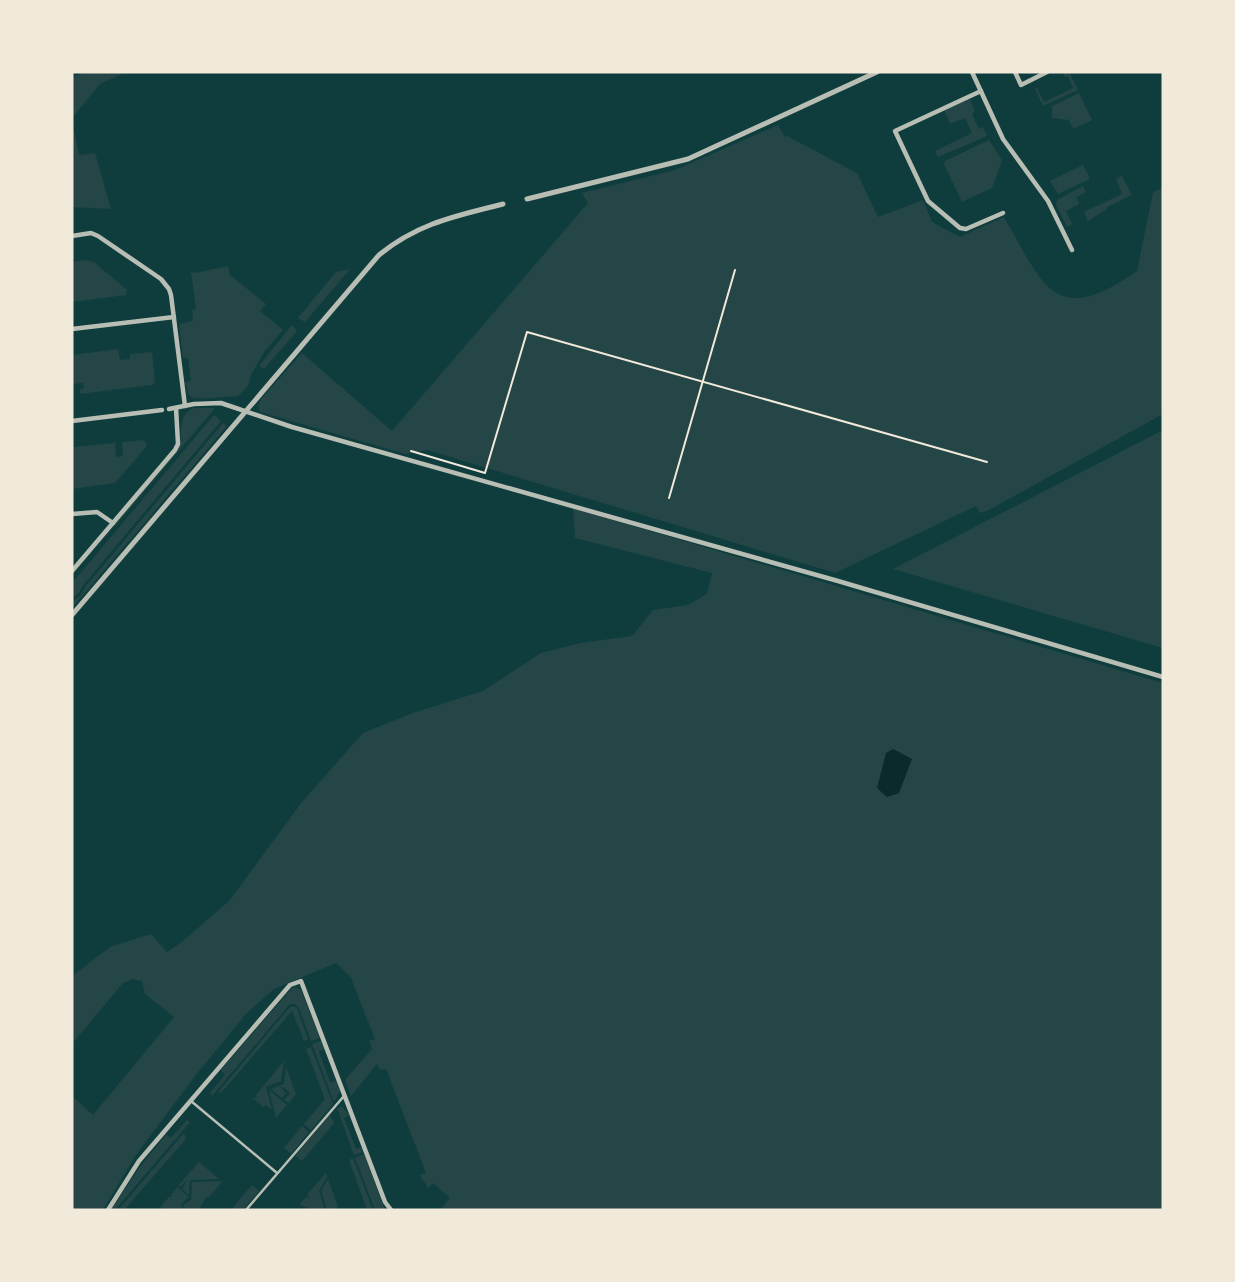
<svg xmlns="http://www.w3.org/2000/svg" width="1235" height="1282" font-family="Merriweather,serif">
	<rect width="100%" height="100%" fill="#0f3d3e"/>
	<!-- green -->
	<g fill="#244646" fill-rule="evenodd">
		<path d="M86,72H126L100,84L72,118V77Z"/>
		<path d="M1069,72L1078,90L1043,106L1035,89L1037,88L1044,102L1073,88L1068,76L1065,77L1063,74Z"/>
		<path d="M1079,93L1092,120L1073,129L1069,120L1052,118V106Z"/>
		<path d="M970,99L975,111L972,114L979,129L983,127L987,136L938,157L935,151L972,133L965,118L950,124L944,110Z"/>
		<path d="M72,120L79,155L95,153L111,209L72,207Z"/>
		<path d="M778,125L785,137L787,136L857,173L878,217L923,200L932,222L960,237L1004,217C1044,286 1054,329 1137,271L1153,192L1163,188V414L987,511L980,513L976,506L835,573L427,450L405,454L260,412L258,407L261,399L302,353L392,431L588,203L582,193L675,170Z"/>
		<path d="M989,140L1002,160L992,188L962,202L943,162Z"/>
		<path d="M1083,165L1090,179L1058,194L1050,181Z"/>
		<path d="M1122,176L1132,195L1107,207V209L1088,221L1084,212L1122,194L1116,179Z"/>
		<path d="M1083,186L1086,192L1076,197L1079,204L1066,211L1072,224L1067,227L1056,205L1057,200Z"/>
		<path d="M86,260L94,262L127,290L126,295L72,302V262Z"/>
		<path d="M228,266L230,275L266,304L260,311L283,330L264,352L252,373L248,386L238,396C223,396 207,400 193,398L188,394L185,382L191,381L188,358H183L179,324L193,321L192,310L196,309L191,272L195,273Z"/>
		<path d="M350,269L305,322L298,318L336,272Z"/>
		<path d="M292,325L297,331L264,369L259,366Z"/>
		<path d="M118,349L120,360L130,359V354L152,352L155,382L152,385L80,394V389L84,388L83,383L72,384V355Z"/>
		<path d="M193,408H215L115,526L114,524L178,450C184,434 176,417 193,408Z"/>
		<path d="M214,415L221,421L84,584L78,594L72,598V583Z"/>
		<path d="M223,423L227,426L72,608V602L80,596L86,586Z"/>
		<path d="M1163,430V648L893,569Z"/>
		<path d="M144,440L147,446L115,483L72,489V447L115,443L116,457L123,456L122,442Z"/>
		<path d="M573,508L1163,683V1210H440L450,1198L433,1183L428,1188L420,1175L426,1173L386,1069L380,1070L377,1064L351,1096L345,1080L372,1049L369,1041L375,1039L351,978L336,963L274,989L246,1014L195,1076L136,1155L103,1210H72V1096L93,1115L174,1017L145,994L142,981L132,979L123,983L72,1044V978L75,974L110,947L151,934L167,952L183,941L229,901L302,802L363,733L413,713L483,691L541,653L580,643L632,636L653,610L688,605L707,594L712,573L575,538ZM893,749L912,759L887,797L877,788Z"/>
		<path d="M295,987L301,990L320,1038L311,1041L299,1008L295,1004H290L212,1096L210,1093L225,1075L221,1070L291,989Z"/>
		<path d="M293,1006L297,1008L308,1039L304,1041L292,1011L221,1093L219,1091L289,1008Z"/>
		<path d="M321,1041L324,1049L319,1052L330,1082L336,1081L340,1091L334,1102L312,1044Z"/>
		<path d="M311,1047L333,1104L311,1130L304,1124L325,1099L306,1049Z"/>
		<path d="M284,1061L281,1081L266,1087L272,1110L265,1105L263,1107L253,1098L257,1097L256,1095Z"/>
		<path d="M286,1067L296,1094L289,1103L284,1100L290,1093L283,1087H280L286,1093L282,1098L271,1089L284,1084Z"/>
		<path d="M269,1090L287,1105L276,1118Z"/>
		<path d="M342,1107L349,1115L344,1118L356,1149L361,1147L363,1152L354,1155L337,1108Z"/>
		<path d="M330,1114L334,1123L302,1161L295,1156Z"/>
		<path d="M187,1120L190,1122L115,1210H111L139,1168L166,1135L171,1138Z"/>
		<path d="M302,1126L309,1132L291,1154L284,1148Z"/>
		<path d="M184,1133L186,1139L125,1209L123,1208L118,1210Z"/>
		<path d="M364,1154L384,1207L385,1210H375L355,1158Z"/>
		<path d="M353,1158L373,1210H367L349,1160Z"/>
		<path d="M199,1162L219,1179L190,1180L189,1195L182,1189L188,1179L180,1187L178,1186Z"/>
		<path d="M326,1173L327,1177L319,1191L325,1210H314L299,1205L306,1197L310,1198L307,1195Z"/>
		<path d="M328,1179L338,1206L335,1210H327L321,1191Z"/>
		<path d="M192,1182L221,1181L222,1182L209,1197L207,1196L198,1210H185L183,1205L191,1200Z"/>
		<path d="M252,1185L259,1191L243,1210H231Z"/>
		<path d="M177,1187L189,1197L181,1204L183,1210H169L160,1207L169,1197H172L171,1195Z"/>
	</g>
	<!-- water -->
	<path fill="#0a2a2b" d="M893,749L912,759L899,793L887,797L877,788L886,753Z"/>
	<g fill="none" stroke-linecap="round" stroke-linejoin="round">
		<!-- path -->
		<g stroke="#f1e9da" stroke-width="2">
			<path d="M411,451L485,473L527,332L987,462"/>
			<path d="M669,498L735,270"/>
		</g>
		<!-- pedestrian -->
		<g stroke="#b8beb3" stroke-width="2.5">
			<path d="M191,1101L277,1173"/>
			<path d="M246,1210L344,1096"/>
		</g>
		<!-- minor -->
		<g stroke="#b8beb3" stroke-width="4.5">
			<path d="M972,72L1003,139L1048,201L1072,250"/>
			<path d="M1015,72L1021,85L1047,72"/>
			<path d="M981,91L895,131L928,201L960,228L966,229L1003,213"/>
			<path d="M72,236L91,233L98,236L161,279L169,289L171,295L185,406"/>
			<path d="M72,329L174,317"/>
			<path d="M169,409L194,404L221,403L292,427L838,581L1163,677"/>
			<path d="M72,421L162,410"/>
			<path d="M72,514L97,512L113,523"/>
			<path d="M72,571L175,450L178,444L176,408"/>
			<path d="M108,1210L139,1161L290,985L301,981L385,1202L391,1210"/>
		</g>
		<!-- tertiary -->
		<g stroke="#b8beb3" stroke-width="5">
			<path d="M527,199L688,159L877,72"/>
			<path d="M72,615L379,255C418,223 456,216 503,204"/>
		</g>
	</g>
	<!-- border -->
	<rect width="1235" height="1282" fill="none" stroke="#f1e9da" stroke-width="147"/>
</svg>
